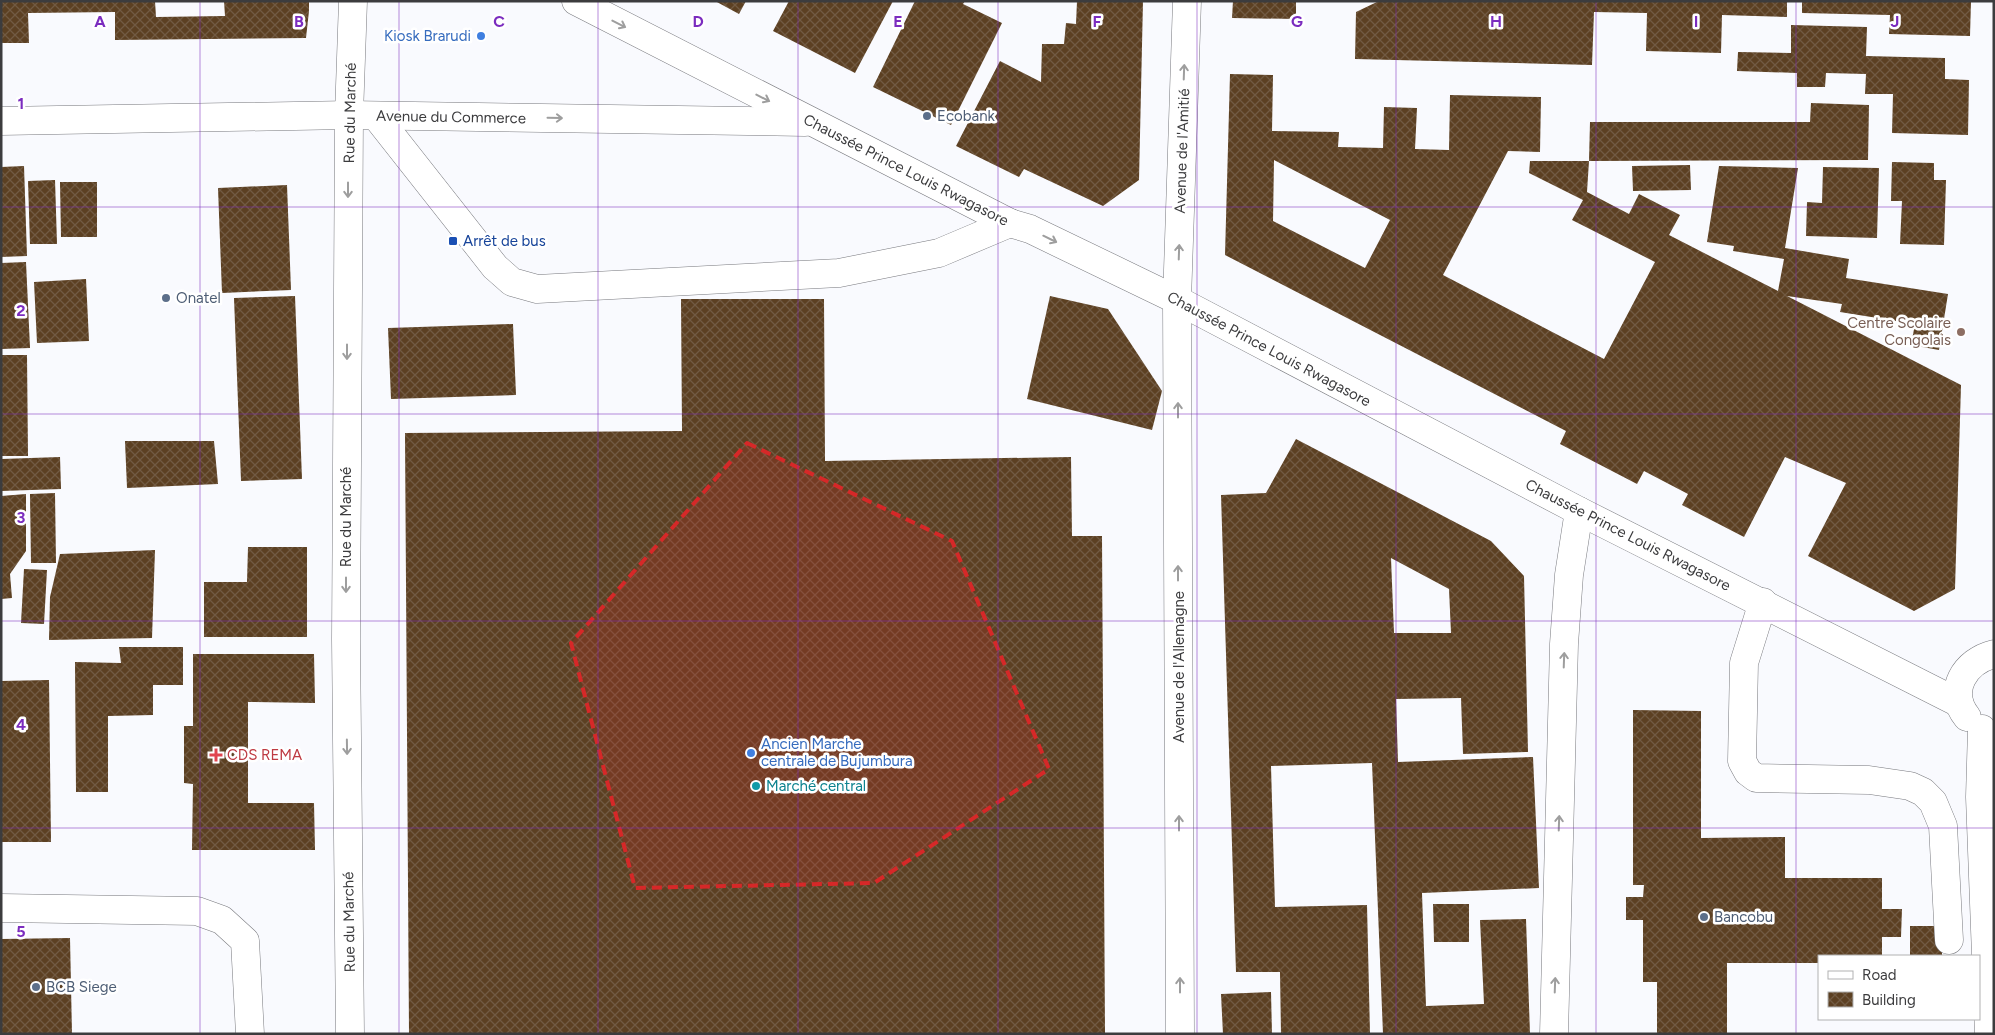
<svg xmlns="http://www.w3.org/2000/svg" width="1995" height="1035" font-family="Figtree,sans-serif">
	<defs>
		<pattern id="building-cross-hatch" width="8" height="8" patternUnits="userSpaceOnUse" patternTransform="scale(1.25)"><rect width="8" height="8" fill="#5c4022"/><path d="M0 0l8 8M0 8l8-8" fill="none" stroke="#715a43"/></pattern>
	</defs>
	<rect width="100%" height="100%" fill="#f9fafe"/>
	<!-- building -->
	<g fill="url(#building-cross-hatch)" fill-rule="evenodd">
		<path d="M1,1H155L156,17L225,16L224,1H309V11L306,38L115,40V12L28,13L29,43H1Z"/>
		<path d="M715,1H746L739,14Z"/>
		<path d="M789,1H893L855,73L773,31Z"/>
		<path d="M915,1H965L963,4L1002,23L951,125L873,87Z"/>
		<path d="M1077,1H1143L1139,180L1103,206L1024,169L1019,177L956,146L1000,61L1041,82L1042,44H1064L1066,23L1076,24Z"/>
		<path d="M1233,1H1296V19L1232,18Z"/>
		<path d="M1379,1H1787V17L1722,15L1721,53L1646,51L1647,13L1594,12L1592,65L1355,59L1356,12Z"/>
		<path d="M1802,1H1971L1970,36L1889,34L1890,15L1802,13Z"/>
		<path d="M1791,25L1867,27L1866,56L1945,58V79L1969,80L1968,135L1892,133L1893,94H1865L1866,74L1826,73L1825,87H1797V73L1737,71L1738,52L1791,53Z"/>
		<path d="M1230,74L1273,75L1272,131L1339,132L1338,147L1383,148L1384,107L1417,108L1415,149L1449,150L1450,95L1541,97L1540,152L1508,151L1443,275L1604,359L1655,262L1572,220L1583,200L1529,173L1530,161H1589L1587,192L1629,214L1639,194L1680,215L1669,235L1778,291L1784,259L1733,251L1734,246L1707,242L1719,166L1798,168L1785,248L1849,259L1846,278L1948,294L1939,350L1911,345L1915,324L1840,312L1842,304L1787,296L1961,385L1955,589L1914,611L1808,556L1846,483L1785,457L1744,537L1682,505L1688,494L1644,471L1637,484L1560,444L1566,431L1225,255ZM1274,160L1390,220L1365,268L1273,221Z"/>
		<path d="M1811,103L1869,105L1868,160L1589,161L1590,122H1810Z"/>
		<path d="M1892,162L1934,163V180H1946L1944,245L1900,244L1902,201H1891Z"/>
		<path d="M1690,165L1691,190L1633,191L1632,166Z"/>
		<path d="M24,166L27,256L1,257V167Z"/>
		<path d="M1823,167L1879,168L1877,238L1806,236L1807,202L1822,203Z"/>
		<path d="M55,180L57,244H30L28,181Z"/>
		<path d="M60,182H97V237H61Z"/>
		<path d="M287,185L291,290L222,293L218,188Z"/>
		<path d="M26,262L30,348L1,349V263Z"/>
		<path d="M86,279L89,341L37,343L34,282Z"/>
		<path d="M295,296L302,479L241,481L234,298Z"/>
		<path d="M1050,296L1108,309L1162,391L1152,430L1027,399Z"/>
		<path d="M681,299H824L825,461L1071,457L1072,536H1102L1105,1034H409L405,433L682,431Z"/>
		<path d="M513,324L516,395L391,399L388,328Z"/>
		<path d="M1,355H27L28,456H1Z"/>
		<path d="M1296,439L1491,541L1524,576L1528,752L1463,754L1461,698L1396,699L1398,762L1533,757L1539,888L1422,893L1426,1006L1484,1004L1480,920L1526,919L1530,1034H1383L1372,763L1271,766L1275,907L1367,905L1370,1034H1281L1280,972H1236L1221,495L1266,493ZM1391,558L1449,589L1451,633H1394Z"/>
		<path d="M125,441H214L218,484L127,488Z"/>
		<path d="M60,457L61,489L1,491V459Z"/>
		<path d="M55,493L56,563H31L30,494Z"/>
		<path d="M26,494V551L10,574L12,598L1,599V496Z"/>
		<path d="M248,547H307V637H204V582H247Z"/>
		<path d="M155,550L152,638L49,640L50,597L60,554Z"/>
		<path d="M24,569L47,570L44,624L21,623Z"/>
		<path d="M119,647H183V685H153V715L108,716V792H76L75,662L121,663Z"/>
		<path d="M193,654H314L315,703L248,702V803H314L315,850H192L193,784L184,783V726H193Z"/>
		<path d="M49,680L51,842H1V681Z"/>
		<path d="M1633,710L1701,711V838L1785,837V878H1882V909H1902L1901,937H1882V956H1819V963H1727V1034H1657V982H1643V920H1626V897H1643L1644,885H1633Z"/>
		<path d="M1433,904H1469V942H1434Z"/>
		<rect x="1910" y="926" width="32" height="30"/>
		<path d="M70,938L72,1034H1V939Z"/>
		<path d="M1271,992L1272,1034H1223L1221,994Z"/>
	</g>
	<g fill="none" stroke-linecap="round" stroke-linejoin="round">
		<defs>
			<g id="minor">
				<path d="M576,1L1010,223L1030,229L1177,300L1579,511L1959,703"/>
				<path d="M376,116L495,267L512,282L537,289L839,273L939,253L1010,223"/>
				<path d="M1,121L349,115L805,122"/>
				<path d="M1763,602L1744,663L1742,761L1748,772L1756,778L1869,780L1910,786L1923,792L1933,802L1943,826L1949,940"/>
				<path d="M1967,717C1946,691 1965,661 1994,654"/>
				<path d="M1982,729L1980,797L1989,1034"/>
				<path d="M1,908L197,911L222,920L245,941L250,1034"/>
				<path d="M350,1034L346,639L349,115L353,1"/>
				<path d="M1180,1034L1177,300L1187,1"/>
				<path d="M1554,1034L1564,644L1569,575L1579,511"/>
			</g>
		</defs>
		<!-- minor casing -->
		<use href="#minor" stroke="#78797e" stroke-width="29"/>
		<!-- minor -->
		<use href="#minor" stroke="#fff" stroke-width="28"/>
	</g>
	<!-- one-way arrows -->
	<defs><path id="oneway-shaft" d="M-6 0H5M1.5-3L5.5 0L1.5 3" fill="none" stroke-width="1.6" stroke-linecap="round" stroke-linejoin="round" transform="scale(1.25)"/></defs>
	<g stroke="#9e9e9e">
		<use href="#oneway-shaft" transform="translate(619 24) rotate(27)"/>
		<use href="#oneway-shaft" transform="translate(1184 72) rotate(-88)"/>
		<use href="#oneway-shaft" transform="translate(763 98) rotate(27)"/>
		<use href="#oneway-shaft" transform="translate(555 118) rotate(1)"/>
		<use href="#oneway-shaft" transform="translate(348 190) rotate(90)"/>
		<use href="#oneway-shaft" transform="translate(1050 239) rotate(26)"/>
		<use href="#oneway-shaft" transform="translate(1179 252) rotate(-88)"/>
		<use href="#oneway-shaft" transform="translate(347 352) rotate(90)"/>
		<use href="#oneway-shaft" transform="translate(1178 410) rotate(-90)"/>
		<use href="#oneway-shaft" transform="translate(1178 573) rotate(-90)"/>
		<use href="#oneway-shaft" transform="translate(346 585) rotate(90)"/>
		<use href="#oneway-shaft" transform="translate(1564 660) rotate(-88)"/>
		<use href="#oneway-shaft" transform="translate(347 747) rotate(89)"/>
		<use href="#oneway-shaft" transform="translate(1179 823) rotate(-90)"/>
		<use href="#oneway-shaft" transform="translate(1559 823) rotate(-88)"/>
		<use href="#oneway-shaft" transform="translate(1180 985) rotate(-90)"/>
		<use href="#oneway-shaft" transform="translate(1555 985) rotate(-88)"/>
	</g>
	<!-- marked area -->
	<path fill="#d62828" fill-opacity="0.2" stroke="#d62828" stroke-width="4" stroke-dasharray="10 6" stroke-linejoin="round" d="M747,443L952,541L1049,769L874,883L635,888L571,643Z"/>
	<!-- grid -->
	<path fill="none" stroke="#7b2cbf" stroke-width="1" stroke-opacity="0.55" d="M200,1V1034M399,1V1034M598,1V1034M798,1V1034M998,1V1034M1197,1V1034M1396,1V1034M1596,1V1034M1796,1V1034M1,207H1994M1,414H1994M1,621H1994M1,828H1994"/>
	<!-- markers -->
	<g fill="#3f7fe0" stroke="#fff" stroke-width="2">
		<circle cx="481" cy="36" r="5"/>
		<circle cx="751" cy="753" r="5"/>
	</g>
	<g fill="#5c6f8a" stroke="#fff" stroke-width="2">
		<circle cx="927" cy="116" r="5"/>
		<circle cx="166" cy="298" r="5"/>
		<circle cx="1704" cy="917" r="5"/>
		<circle cx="36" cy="987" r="5"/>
	</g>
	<rect fill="#1a4fb4" stroke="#fff" stroke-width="2" x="448" y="236" width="10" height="10" rx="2.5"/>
	<circle fill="#8d6e63" stroke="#fff" stroke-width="2" cx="1961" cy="332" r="5"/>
	<path fill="#e0444e" stroke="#fff" stroke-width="2" d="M213.5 747.5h5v5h5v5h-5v5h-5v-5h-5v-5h5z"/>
	<circle fill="#0f9aa8" stroke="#fff" stroke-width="2" cx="756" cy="786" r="5"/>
	<g text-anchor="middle" stroke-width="5" stroke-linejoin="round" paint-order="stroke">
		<!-- shop labels -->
		<g font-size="15" fill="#366cbe" stroke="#fff" text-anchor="end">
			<text x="471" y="41">Kiosk Brarudi</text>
			<text x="761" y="749" text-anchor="start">Ancien Marche<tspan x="761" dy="17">centrale de Bujumbura</tspan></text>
		</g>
		<!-- street labels -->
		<g font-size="15" fill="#3c3c3e" stroke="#fff">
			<text transform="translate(350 113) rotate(-89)" y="5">Rue du Marché</text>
			<text transform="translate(451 117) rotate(1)" y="5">Avenue du Commerce</text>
			<text transform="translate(1182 151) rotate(-88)" y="5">Avenue de l'Amitié</text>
			<text transform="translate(906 170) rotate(27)" y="5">Chaussée Prince Louis Rwagasore</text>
			<text transform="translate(1269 349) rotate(28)" y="5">Chaussée Prince Louis Rwagasore</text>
			<text transform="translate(346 517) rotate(-90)" y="5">Rue du Marché</text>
			<text transform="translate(1628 535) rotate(27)" y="5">Chaussée Prince Louis Rwagasore</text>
			<text transform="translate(1179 667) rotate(-90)" y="5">Avenue de l'Allemagne</text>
			<text transform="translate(349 922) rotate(-91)" y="5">Rue du Marché</text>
		</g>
		<!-- service labels -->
		<g font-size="15" fill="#4e5e75" stroke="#fff" text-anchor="start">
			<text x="937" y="121">Ecobank</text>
			<text x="176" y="303">Onatel</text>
			<text x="1714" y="922">Bancobu</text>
			<text x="46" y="992">BCB Siege</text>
		</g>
		<!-- transit labels -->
		<g font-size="15" fill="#164399" stroke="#fff" text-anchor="start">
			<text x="463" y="246">Arrêt de bus</text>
		</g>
		<!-- education labels -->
		<g font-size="15" fill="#785e54" stroke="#fff" text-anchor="end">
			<text x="1951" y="328">Centre Scolaire<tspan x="1951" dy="17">Congolais</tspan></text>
		</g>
		<!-- health labels -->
		<g font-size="15" fill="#be3a42" stroke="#fff" text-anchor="start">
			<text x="227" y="760">CDS REMA</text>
		</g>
		<!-- culture labels -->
		<g font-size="15" fill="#0d838f" stroke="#fff" text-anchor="start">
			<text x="766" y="791">Marché central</text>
		</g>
	</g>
	<g font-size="16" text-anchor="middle" font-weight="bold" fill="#7b2cbf" stroke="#fff" stroke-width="5" stroke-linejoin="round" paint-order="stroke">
		<text x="100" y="27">A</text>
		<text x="299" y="27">B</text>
		<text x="499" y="27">C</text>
		<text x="698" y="27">D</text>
		<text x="898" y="27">E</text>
		<text x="1097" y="27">F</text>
		<text x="1297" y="27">G</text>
		<text x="1496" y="27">H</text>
		<text x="1696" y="27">I</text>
		<text x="1895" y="27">J</text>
		<text x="21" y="109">1</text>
		<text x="21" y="316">2</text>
		<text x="21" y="523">3</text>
		<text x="21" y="730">4</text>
		<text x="21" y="937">5</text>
	</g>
	<!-- border -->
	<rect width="1995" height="1035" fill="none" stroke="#3c3c3e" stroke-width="5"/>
	<!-- legend -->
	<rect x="1818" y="955" width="162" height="65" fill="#ffffff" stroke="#b1b1b2"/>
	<rect x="1828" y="971" width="25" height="8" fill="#ffffff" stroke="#b1b1b2"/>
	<text x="1862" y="980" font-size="15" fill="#3c3c3e">Road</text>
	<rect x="1828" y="992" width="25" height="15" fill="url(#building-cross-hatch)" stroke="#b1b1b2"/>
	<text x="1862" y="1005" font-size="15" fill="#3c3c3e">Building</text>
</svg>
